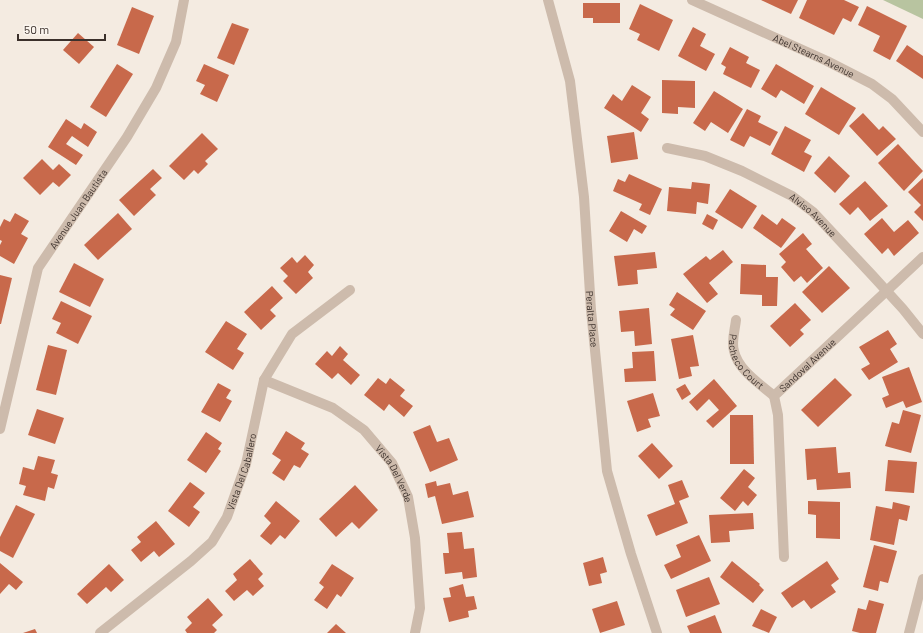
<svg xmlns="http://www.w3.org/2000/svg" width="923" height="633" font-family="Barlow,sans-serif">
	<rect width="100%" height="100%" fill="#f4ebe1"/>
	<!-- green -->
	<path fill="#b8c4a0" d="M883,0H923V19Z"/>
	<!-- building -->
	<g fill="#c8694b">
		<path d="M761,0H798L791,14Z"/>
		<path d="M807,0H844L859,7L851,22L843,18L834,35L799,18Z"/>
		<path d="M583,3H620V23H593V18H583Z"/>
		<path d="M640,4L673,20L659,51L637,40L640,34L629,29Z"/>
		<path d="M867,6L907,26L890,60L873,51L880,36L858,25Z"/>
		<path d="M132,7L154,16L139,54L117,45Z"/>
		<path d="M232,23L249,29L234,65L217,58Z"/>
		<path d="M693,27L706,34L700,46L715,54L706,71L678,56Z"/>
		<path d="M78,33L94,47L79,64L63,50Z"/>
		<path d="M907,45L923,56V79L896,61Z"/>
		<path d="M730,47L749,57L746,63L760,70L751,88L723,74L726,67L721,64Z"/>
		<path d="M117,64L133,74L106,117L90,107Z"/>
		<path d="M204,64L229,75L217,102L200,94L205,85L196,81Z"/>
		<path d="M776,64L814,86L804,104L781,90L776,98L761,89Z"/>
		<path d="M662,80L695,81V108L678,107V114L662,113Z"/>
		<path d="M632,85L651,97L641,113L649,119L641,132L604,108L613,94L622,101Z"/>
		<path d="M821,87L856,108L839,135L805,114Z"/>
		<path d="M714,91L743,109L728,133L711,122L705,131L693,123Z"/>
		<path d="M747,109L761,116L758,122L778,132L770,146L750,136L744,147L730,140Z"/>
		<path d="M863,113L879,130L883,126L896,139L877,156L849,126Z"/>
		<path d="M66,119L81,129L84,123L97,132L88,147L72,136L66,144L83,155L76,165L48,147Z"/>
		<path d="M785,126L811,140L804,152L812,156L804,172L771,154Z"/>
		<path d="M634,132L638,159L611,163L607,136Z"/>
		<path d="M202,133L218,149L205,161L208,164L198,174L194,170L184,180L169,166Z"/>
		<path d="M898,144L923,171L904,191L878,163Z"/>
		<path d="M829,156L850,176L835,193L814,173Z"/>
		<path d="M42,159L53,170L59,164L71,175L59,187L53,182L40,195L23,178Z"/>
		<path d="M153,169L162,178L150,189L156,195L134,216L119,200Z"/>
		<path d="M629,174L662,189L650,215L639,210L642,204L613,191L618,179L625,182Z"/>
		<path d="M923,178V221L914,212L921,205L908,192Z"/>
		<path d="M865,181L888,206L870,221L858,207L850,215L839,204Z"/>
		<path d="M692,182L710,184L708,204L697,202L696,214L667,211L669,187L691,189Z"/>
		<path d="M730,189L757,206L742,229L715,212Z"/>
		<path d="M621,211L647,226L642,234L634,229L627,242L609,231Z"/>
		<path d="M15,213L29,221L21,234L28,238L14,264L0,256V245L2,241L0,240V227L4,219L10,222Z"/>
		<path d="M118,213L132,229L98,260L84,245Z"/>
		<path d="M707,214L718,220L713,230L702,224Z"/>
		<path d="M762,214L777,225L782,218L796,228L781,248L753,228Z"/>
		<path d="M882,218L894,232L908,220L919,233L894,256L888,248L882,254L864,234Z"/>
		<path d="M803,233L812,244L806,249L823,268L807,283L801,276L794,282L781,267L786,262L779,254Z"/>
		<path d="M723,250L733,262L709,283L718,294L707,303L683,274L706,256L710,260Z"/>
		<path d="M655,252L657,268L637,270L638,284L618,286L614,256Z"/>
		<path d="M305,255L314,265L308,272L313,278L296,294L283,281L288,276L280,268L292,257L297,263Z"/>
		<path d="M74,263L104,279L90,307L59,292Z"/>
		<path d="M741,264L766,265V277H778L777,306H762V295L740,294Z"/>
		<path d="M829,266L850,288L822,313L802,292Z"/>
		<path d="M0,275L12,278L1,324H0Z"/>
		<path d="M272,286L283,298L270,310L276,316L261,330L244,312Z"/>
		<path d="M677,292L706,311L693,330L670,315L675,309L669,305Z"/>
		<path d="M61,301L92,316L78,344L56,333L61,323L52,319Z"/>
		<path d="M795,303L811,320L800,330L804,334L790,347L770,326Z"/>
		<path d="M649,308L652,344L635,346L634,331L621,332L619,311Z"/>
		<path d="M226,321L247,334L237,349L244,353L233,370L205,352Z"/>
		<path d="M888,330L897,344L890,349L898,362L869,380L861,369L870,364L859,347Z"/>
		<path d="M693,335L699,366L690,367L692,376L679,379L671,339Z"/>
		<path d="M48,345L67,350L56,395L36,390Z"/>
		<path d="M340,346L348,354L343,360L360,375L351,385L338,373L332,379L315,364L327,351L332,356Z"/>
		<path d="M654,351L656,381L625,382L624,369L633,368L632,352Z"/>
		<path d="M909,367L922,402L906,408L903,401L886,408L882,398L889,395L882,377Z"/>
		<path d="M378,378L386,384L390,378L405,390L400,396L413,406L404,417L389,404L384,411L364,395Z"/>
		<path d="M835,378L852,395L818,427L801,410Z"/>
		<path d="M714,379L737,406L713,428L706,421L719,410L709,399L697,411L689,402Z"/>
		<path d="M218,383L231,390L226,398L232,401L220,422L201,412Z"/>
		<path d="M685,384L691,394L682,400L676,389Z"/>
		<path d="M653,393L660,416L648,419L651,427L637,432L627,401Z"/>
		<path d="M37,409L64,418L55,444L28,435Z"/>
		<path d="M903,410L921,415L911,453L885,446L892,422L899,424Z"/>
		<path d="M730,415H753L754,464H730Z"/>
		<path d="M430,425L437,442L449,438L458,460L430,472L413,432Z"/>
		<path d="M286,431L305,443L301,449L309,454L300,468L294,465L284,481L272,473L281,460L272,454Z"/>
		<path d="M206,432L222,443L218,449L221,451L206,473L187,460Z"/>
		<path d="M652,443L673,466L659,479L638,456Z"/>
		<path d="M836,447L838,473L850,472L851,488L817,490L816,479L807,480L805,449Z"/>
		<path d="M38,456L55,460L51,473L58,475L54,489L48,487L45,501L23,495L26,486L19,484L23,467L34,470Z"/>
		<path d="M888,460L917,462L914,493L885,491Z"/>
		<path d="M744,469L755,478L748,487L757,495L748,506L743,501L735,511L720,498Z"/>
		<path d="M682,480L689,497L679,501L688,523L656,536L647,515L675,504L668,485Z"/>
		<path d="M436,481L437,486L450,483L453,495L468,491L474,517L442,524L435,496L428,498L425,484Z"/>
		<path d="M190,482L205,493L193,507L200,512L189,527L168,511Z"/>
		<path d="M355,485L378,510L359,529L352,522L336,537L319,519Z"/>
		<path d="M276,501L300,521L285,539L280,535L271,545L260,536L271,523L264,516Z"/>
		<path d="M808,501L840,502V539L816,538V515L808,514Z"/>
		<path d="M893,502L910,506L907,521L899,519L894,545L870,540L876,506L892,509Z"/>
		<path d="M16,505L35,514L13,558L0,551V537Z"/>
		<path d="M753,513L754,529L729,531L730,542L711,543L709,515Z"/>
		<path d="M156,521L175,544L159,557L154,551L141,562L131,550L141,542L137,537Z"/>
		<path d="M462,532L464,549L474,548L477,577L463,579L462,572L445,574L443,553H449L447,533Z"/>
		<path d="M699,535L711,561L671,579L664,565L681,557L676,545Z"/>
		<path d="M874,545L897,551L888,583L880,581L878,591L863,587Z"/>
		<path d="M603,557L607,572L600,574L602,583L589,586L583,563Z"/>
		<path d="M250,559L263,574L258,579L264,586L253,596L247,590L234,601L225,591L237,580L233,574Z"/>
		<path d="M732,561L760,584L759,585L764,590L753,603L720,577Z"/>
		<path d="M827,561L839,579L831,585L836,592L811,609L804,600L792,608L781,593Z"/>
		<path d="M0,563L23,582L16,590L9,584L0,594Z"/>
		<path d="M109,564L124,580L111,592L106,587L87,604L77,594Z"/>
		<path d="M332,564L354,578L341,597L337,594L327,609L314,600L324,587L319,583Z"/>
		<path d="M709,577L720,604L686,617L676,590Z"/>
		<path d="M463,584L466,597L474,596L477,609L468,611L469,617L449,622L443,598L451,597L449,588Z"/>
		<path d="M208,598L223,615L212,625L217,630L214,633H187L185,630L192,623L187,617Z"/>
		<path d="M869,600L884,604L876,633H860L852,631L858,608L866,610Z"/>
		<path d="M617,601L625,625L600,633L592,609Z"/>
		<path d="M761,609L777,617L769,633L752,626Z"/>
		<path d="M715,615L722,633H690L687,626Z"/>
		<path d="M336,624L346,633H327Z"/>
		<path d="M35,629L37,633H23Z"/>
	</g>
	<g fill="none" stroke-linecap="round" stroke-linejoin="round">
		<!-- minor -->
		<g stroke="#cdbbac" stroke-width="10">
			<path id="s1" d="M548,0L570,81L584,197L591,310L607,471L631,554L657,633"/>
			<path id="s2" d="M692,0L827,61L872,84L892,99L923,132"/>
			<path id="s3" d="M667,148L705,156L742,171L792,196L813,212L872,275L903,309L923,334"/>
			<path id="s4" d="M736,320C735,330 731,341 734,351C738,370 760,384 774,396"/>
			<path id="s5" d="M264,380L333,408L364,430L392,463L408,497L415,538L420,608L415,633"/>
			<path id="s6" d="M0,429L38,268L127,137L156,88L176,42L184,0"/>
			<path id="s7" d="M784,557L778,415L774,396L923,257"/>
			<path id="s8" d="M100,633L191,561L212,542L227,517L246,464L264,380L292,334L350,290"/>
			<path d="M909,633L923,579"/>
		</g>
	</g>
	<g text-anchor="middle" stroke-width="3" stroke-linejoin="round" paint-order="stroke">
		<!-- street labels -->
		<g font-size="10" fill="#3b302b" stroke="#fbf5ee">
			<text dy="4" stroke="none"><textPath href="#s2" startOffset="134">Abel Stearns Avenue</textPath></text>
			<text dy="4" stroke="none"><textPath href="#s6" startOffset="237">Avenue Juan Bautista</textPath></text>
			<text dy="4" stroke="none"><textPath href="#s3" startOffset="163">Alviso Avenue</textPath></text>
			<text dy="4" stroke="none"><textPath href="#s1" startOffset="323">Peralta Place</textPath></text>
			<text dy="4" stroke="none"><textPath href="#s4" startOffset="46">Pacheco Court</textPath></text>
			<text dy="4" stroke="none"><textPath href="#s7" startOffset="207">Sandoval Avenue</textPath></text>
			<text dy="4" stroke="none"><textPath href="#s8" startOffset="221">Vista Del Caballero</textPath></text>
			<text dy="4" stroke="none"><textPath href="#s5" startOffset="166">Vista Del Verde</textPath></text>
		</g>
	</g>
	<!-- scale -->
	<path d="M18 34v6h87v-6" fill="none" stroke="#3b302b" stroke-width="2"/>
	<text x="24" y="34" font-size="12" fill="#3b302b" stroke="#fbf5ee" stroke-width="3" paint-order="stroke">50 m</text>
</svg>
